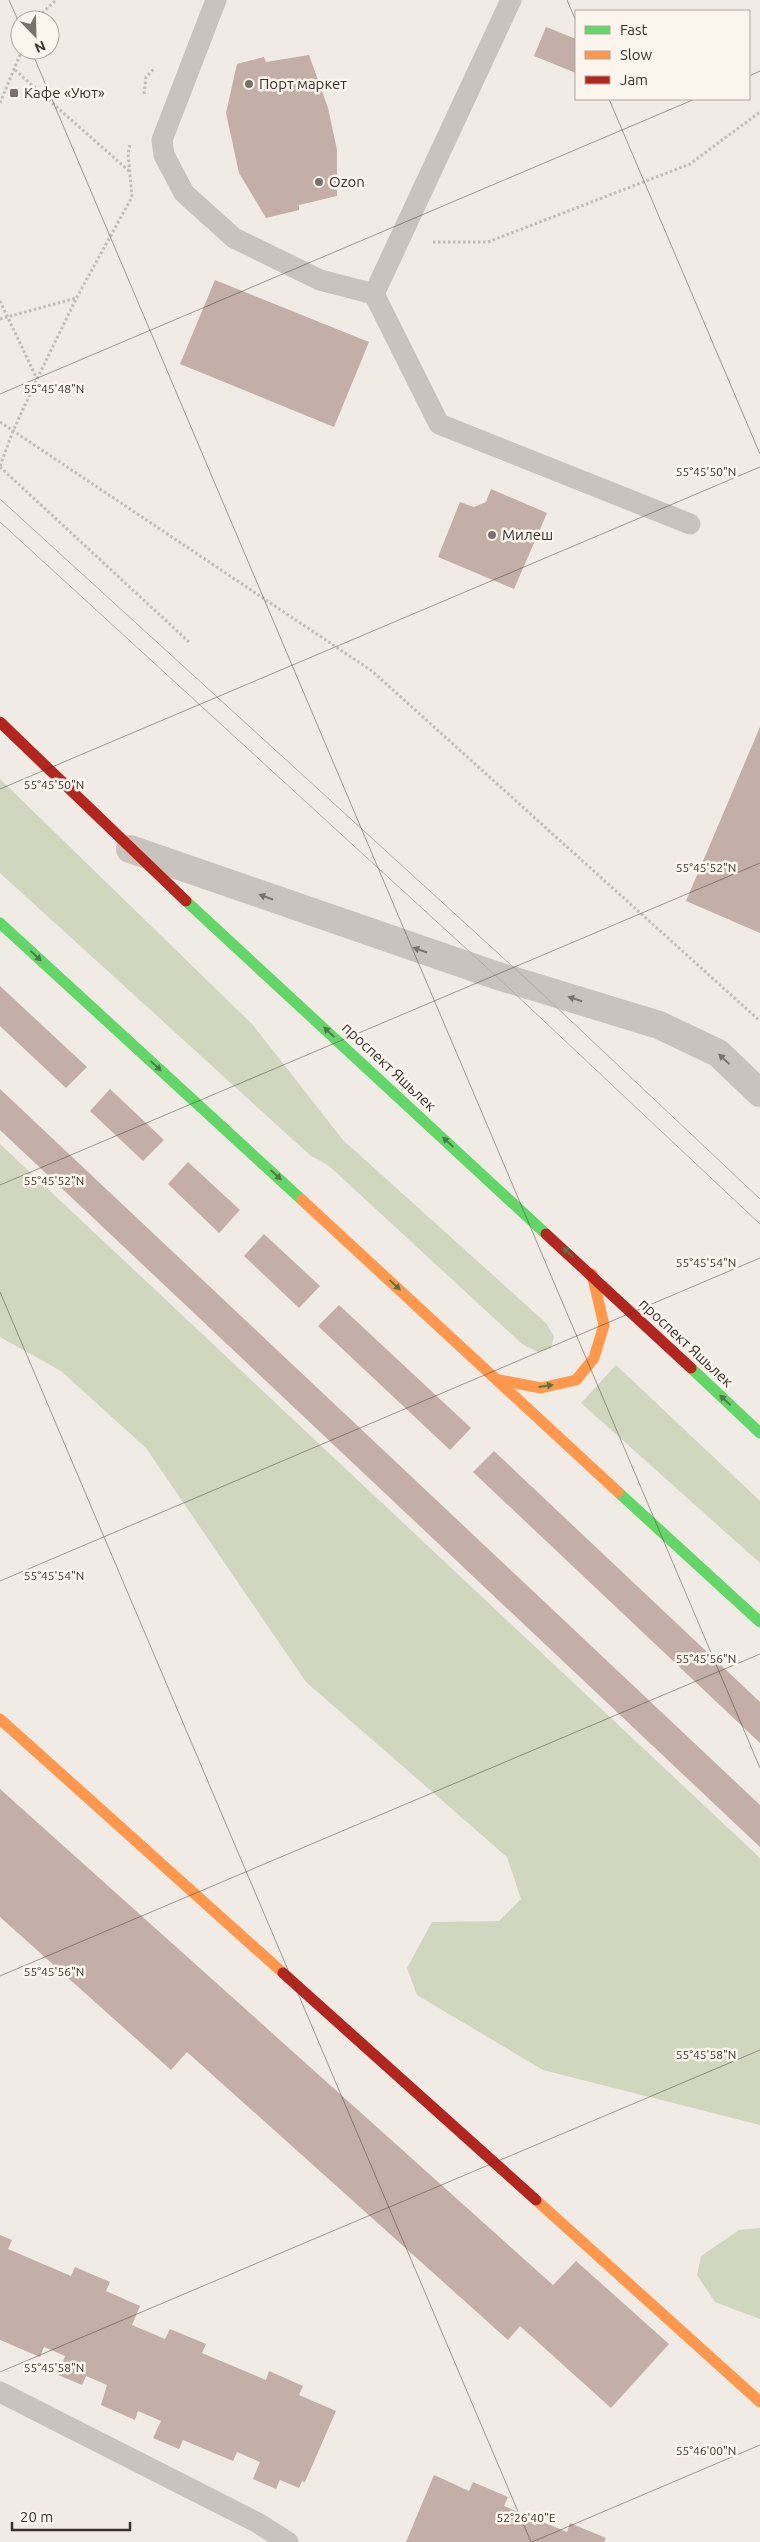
<svg xmlns="http://www.w3.org/2000/svg" width="760" height="2542" font-family="Ubuntu,sans-serif">
	<rect width="100%" height="100%" fill="#f0ebe5"/>
	<!-- green -->
	<g fill="#d1d6bf">
		<path d="M0,779L252,1024L343,1140L546,1323L554,1336L551,1348L538,1352L522,1344L328,1165L311,1156L0,873Z"/>
		<path d="M0,1144L760,1858V2125L543,2070L417,1995L407,1968L432,1922L499,1921L521,1899L507,1857L306,1682L146,1448L61,1371L0,1337Z"/>
		<path d="M616,1365L760,1501V1563L581,1403Z"/>
		<path d="M760,2228V2319L715,2302L697,2275L701,2256L739,2230Z"/>
	</g>
	<!-- building -->
	<g fill="#c3afa7">
		<path d="M546,27L576,39V73L534,56Z"/>
		<path d="M309,55L328,108L337,150V196L299,205V210L266,218L239,173L226,113L237,64L264,57L266,62Z"/>
		<path d="M215,280L369,342L334,427L180,364Z"/>
		<path d="M491,489L547,513L514,589L438,557L460,502L474,507L486,502Z"/>
		<path d="M760,727V933L686,901Z"/>
		<path d="M0,986L87,1067L66,1088L0,1026Z"/>
		<path d="M0,1089L760,1805V1847L0,1130Z"/>
		<path d="M110,1089L164,1140L143,1161L90,1111Z"/>
		<path d="M188,1162L240,1210L219,1233L168,1184Z"/>
		<path d="M264,1234L320,1286L299,1308L244,1256Z"/>
		<path d="M339,1305L471,1428L450,1450L318,1326Z"/>
		<path d="M494,1451L760,1702V1743L473,1472Z"/>
		<path d="M0,1789L553,2285L576,2261L669,2344L611,2408L520,2326L508,2340L187,2052L171,2070L0,1917Z"/>
		<path d="M0,2235L12,2240L8,2249L71,2276L75,2267L110,2282L106,2291L140,2306L132,2325L165,2339L170,2329L206,2344L202,2353L266,2380L269,2371L303,2386L299,2395L336,2411L305,2482L302,2481L299,2488L280,2480L276,2489L253,2479L260,2462L237,2452L233,2461L183,2440L179,2449L153,2438L161,2421L138,2411L135,2420L101,2405L107,2385L86,2376L82,2385L58,2375L65,2356L44,2347L40,2357L0,2340Z"/>
		<path d="M434,2475L469,2491L473,2482L508,2497L504,2506L567,2532L570,2523L606,2538L604,2542H406Z"/>
	</g>
	<g fill="none" stroke-linecap="round" stroke-linejoin="round">
		<!-- path -->
		<g stroke="#c2bbb6" stroke-width="3" stroke-dasharray="2.5 2.5" stroke-linecap="butt">
			<path d="M35,20L56,0"/>
			<path d="M15,70L129,171"/>
			<path d="M144,94L146,77L154,69"/>
			<path d="M0,103L22,50"/>
			<path d="M433,242H488L690,164L760,112"/>
			<path d="M0,301L37,379"/>
			<path d="M0,319L76,298"/>
			<path d="M0,422L372,671L760,1021"/>
			<path d="M0,466L13,431L37,379L77,297L132,197L128,153L130,145"/>
			<path d="M0,467L189,642"/>
		</g>
		<!-- lane -->
		<g stroke="#c9c3be" stroke-width="21">
			<path d="M216,0L162,140L164,155L184,193L234,238L320,280L374,294L439,424L690,524"/>
			<path d="M374,294L511,0"/>
			<path d="M0,2392L258,2523L288,2542"/>
		</g>
		<!-- street -->
		<path stroke="#c9c3be" stroke-width="28" d="M130,849L495,975L659,1025L718,1053L760,1093"/>
		<!-- fast -->
		<g stroke="#63d668" stroke-width="11">
			<path d="M186,901L546,1234"/>
			<path d="M0,923L302,1200"/>
			<path d="M691,1368L760,1433"/>
			<path d="M618,1492L760,1622"/>
		</g>
		<!-- slow -->
		<g stroke="#ff974d" stroke-width="11">
			<path d="M302,1200L618,1492"/>
			<path d="M499,1380L541,1388L576,1380L594,1358L604,1325L592,1274"/>
			<path d="M0,1719L283,1973"/>
			<path d="M536,2200L760,2402"/>
		</g>
		<!-- jam -->
		<g stroke="#b3261e" stroke-width="11">
			<path d="M0,722L186,901"/>
			<path d="M546,1234L691,1368"/>
			<path d="M283,1973L536,2200"/>
		</g>
		<!-- tram -->
		<g stroke="#b1aca8" stroke-width="1">
			<path d="M0,499L534,986L760,1199"/>
			<path d="M0,522L495,975L760,1224"/>
		</g>
	</g>
	<!-- one-way arrows -->
	<defs><path id="oneway-solid" d="M-6-.8H1V-3.2L6.5 0L1 3.2V.8H-6Z" transform="scale(1.25)"/></defs>
	<g fill="#7b726d">
		<use href="#oneway-solid" transform="translate(266 897) rotate(-161)"/>
		<use href="#oneway-solid" transform="translate(420 950) rotate(-161)"/>
		<use href="#oneway-solid" transform="translate(575 999) rotate(-163)"/>
		<use href="#oneway-solid" transform="translate(724 1059) rotate(-137)"/>
	</g>
	<g fill="#4d7b46">
		<use href="#oneway-solid" transform="translate(36 956) rotate(43)"/>
		<use href="#oneway-solid" transform="translate(329 1032) rotate(-137)"/>
		<use href="#oneway-solid" transform="translate(156 1066) rotate(43)"/>
		<use href="#oneway-solid" transform="translate(448 1142) rotate(-137)"/>
		<use href="#oneway-solid" transform="translate(276 1175) rotate(43)"/>
		<use href="#oneway-solid" transform="translate(568 1252) rotate(-137)"/>
		<use href="#oneway-solid" transform="translate(395 1285) rotate(43)"/>
		<use href="#oneway-solid" transform="translate(546 1386) rotate(-8)"/>
		<use href="#oneway-solid" transform="translate(725 1400) rotate(-137)"/>
	</g>
	<!-- ticks -->
	<path fill="none" stroke="#3b302b" stroke-width="1" stroke-opacity="0.45" d="M9,0L20,25M567,0L576,21M31,50L760,1768M749,76L760,71M609,99L760,454M0,394L695,99M0,789L760,467M0,1185L760,863M0,1292L531,2542M0,1581L760,1258M0,1976L760,1654M0,2372L760,2050M532,2542L760,2445"/>
	<!-- markers -->
	<g fill="#7a716c" stroke="#fbf5ee" stroke-width="2">
		<circle cx="249" cy="84" r="5"/>
		<rect x="9" y="88" width="10" height="10" rx="2.5"/>
		<circle cx="319" cy="182" r="5"/>
		<circle cx="492" cy="535" r="5"/>
	</g>
	<g text-anchor="middle" stroke-width="5" stroke-linejoin="round" paint-order="stroke">
		<!-- poi labels -->
		<g font-size="15" fill="#3b302b" stroke="#fbf5ee" text-anchor="start">
			<text x="259" y="89">Порт маркет</text>
			<text x="24" y="98">Кафе «Уют»</text>
			<text x="329" y="187">Ozon</text>
			<text x="502" y="540">Милеш</text>
		</g>
		<!-- street labels -->
		<g font-size="15" fill="#3b302b" stroke="#fbf5ee">
			<text transform="translate(389 1067) rotate(43)" y="5">проспект Яшьлек</text>
			<text transform="translate(686 1343) rotate(43)" y="5">проспект Яшьлек</text>
		</g>
	</g>
	<g font-size="12" text-anchor="middle" fill="#3b302b" stroke="#fbf5ee" stroke-width="5" stroke-linejoin="round" paint-order="stroke">
		<text x="54" y="393">55°45'48"N</text>
		<text x="706" y="476">55°45'50"N</text>
		<text x="54" y="789">55°45'50"N</text>
		<text x="706" y="872">55°45'52"N</text>
		<text x="54" y="1185">55°45'52"N</text>
		<text x="706" y="1267">55°45'54"N</text>
		<text x="54" y="1580">55°45'54"N</text>
		<text x="706" y="1663">55°45'56"N</text>
		<text x="54" y="1976">55°45'56"N</text>
		<text x="706" y="2059">55°45'58"N</text>
		<text x="54" y="2372">55°45'58"N</text>
		<text x="706" y="2455">55°46'00"N</text>
		<text x="526" y="2522">52°26'40"E</text>
	</g>
	<!-- legend -->
	<rect x="575" y="10" width="175" height="90" fill="#fbf5ee" stroke="#aea6a0"/>
	<rect x="585" y="26" width="25" height="8" fill="#63d668" stroke="#aea6a0"/>
	<text x="620" y="35" font-size="15" fill="#3b302b">Fast</text>
	<rect x="585" y="51" width="25" height="8" fill="#ff974d" stroke="#aea6a0"/>
	<text x="620" y="60" font-size="15" fill="#3b302b">Slow</text>
	<rect x="585" y="76" width="25" height="8" fill="#b3261e" stroke="#aea6a0"/>
	<text x="620" y="85" font-size="15" fill="#3b302b">Jam</text>
	<!-- north arrow -->
	<g transform="translate(35 35) rotate(157)"><circle r="24" fill="#fbf5ee" stroke="#aea6a0"/>
	<path d="M0-4L9 19L0 12L-9 19Z" fill="#7a716c"/>
	<text y="-8" font-size="14" font-weight="bold" text-anchor="middle" fill="#3b302b">N</text>
	</g>
	<!-- scale -->
	<path d="M12 2522v8h118v-8" fill="none" stroke="#3b302b" stroke-width="2.5"/>
	<text x="20" y="2522" font-size="15" fill="#3b302b" stroke="#fbf5ee" stroke-width="4" paint-order="stroke">20 m</text>
</svg>
